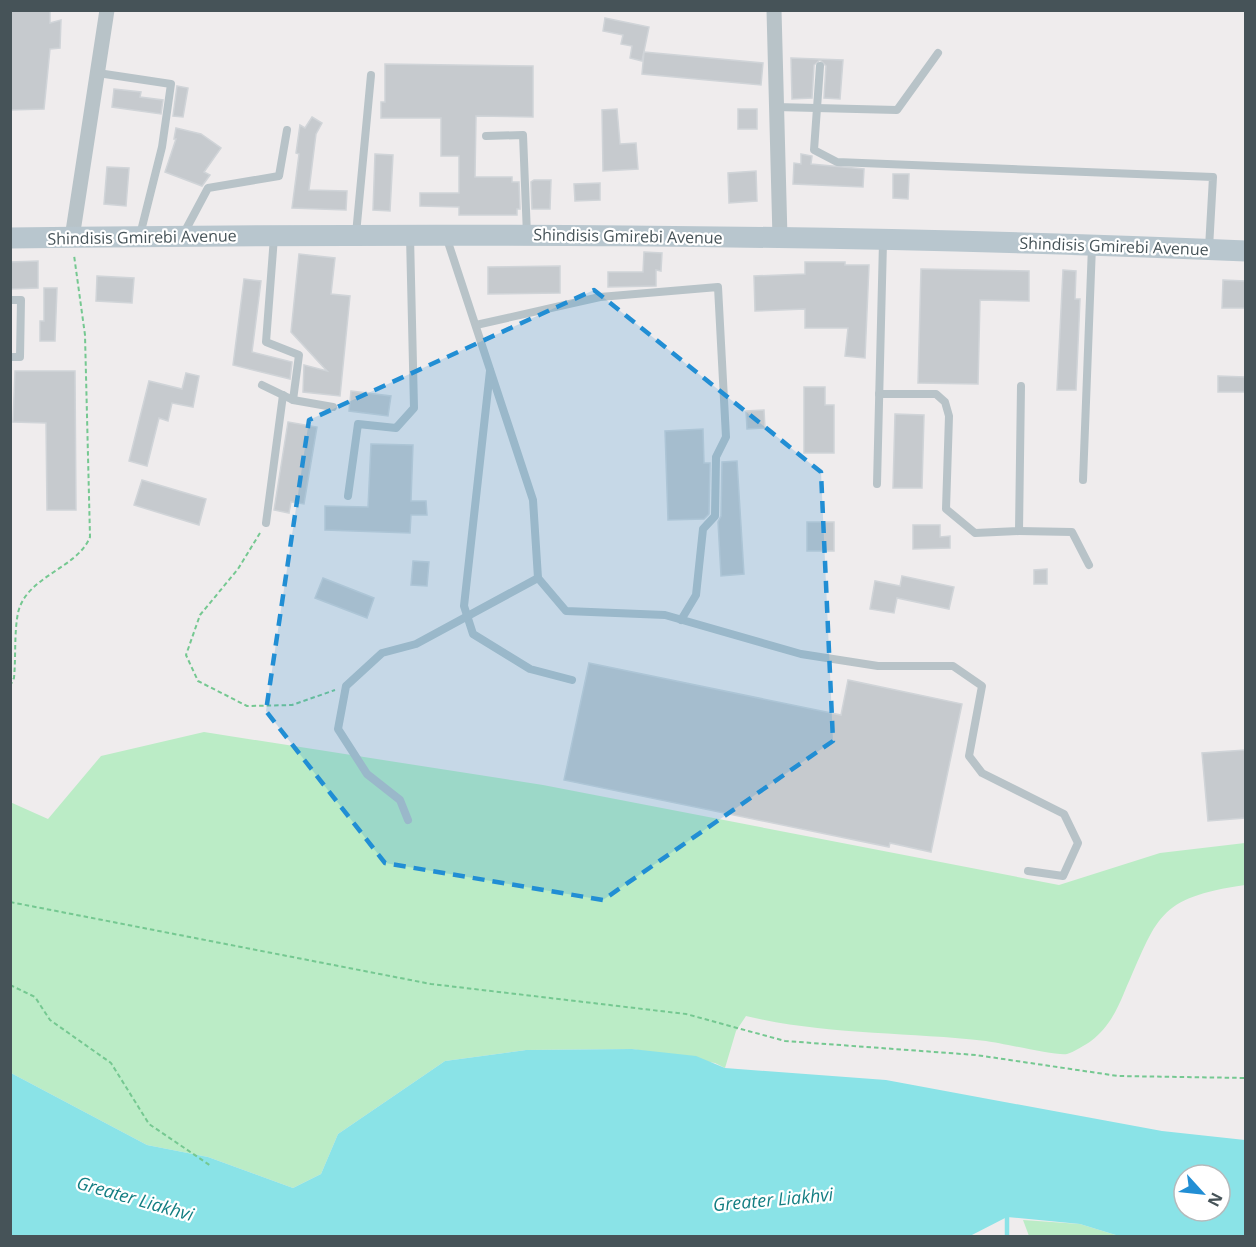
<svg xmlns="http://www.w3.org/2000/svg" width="1256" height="1247" font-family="'Open Sans',sans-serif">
	<rect width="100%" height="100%" fill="#efeced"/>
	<!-- green -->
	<g fill="#bbecc6">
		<path d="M204,732L543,785L1059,885L1160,853L1245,843V885C1156,898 1158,917 1124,993C1116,1012 1108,1028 1091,1041C1085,1045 1074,1052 1067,1054C1056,1056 1002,1043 986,1041C906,1032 824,1035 746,1016L736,1031L725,1068L715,1063L632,1049L526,1050L445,1061L338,1134L321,1174L293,1188L208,1157L147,1145L11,1073L10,802L48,819L101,756Z"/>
		<path d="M1023,1220L1080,1224L1119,1236H1029Z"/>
	</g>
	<!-- water -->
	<path fill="#8ae3e7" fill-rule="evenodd" d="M632,1049L696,1056L725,1068L886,1080L1162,1131L1245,1140V1236H1119L1080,1224L1007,1217L970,1236H11V1073L147,1145L208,1157L293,1188L321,1174L338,1134L445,1061L526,1050ZM1184,1175H1220V1211H1184Z"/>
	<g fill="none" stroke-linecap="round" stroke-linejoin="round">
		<!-- stream -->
		<path stroke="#8ae3e7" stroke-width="4.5" d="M1007,1236V1217"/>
	</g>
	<!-- building -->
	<g fill="#c6cace" stroke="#d0d4d8" stroke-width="1.5">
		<path d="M10,10H50V23L61,20L60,48L50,49L44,109L10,110Z"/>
		<path d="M605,18L649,27L642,61L630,58L632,46L621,44L623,35L603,31Z"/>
		<path d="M644,52L763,63L761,85L642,74Z"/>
		<path d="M791,58L843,60L840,99L824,98L826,66L820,60L814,65L812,98L792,99Z"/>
		<path d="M385,64L533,66V117L476,116L475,177H512V182H519L520,209H517V215H459V207L420,206V193H459V156H441V118H381V102H385Z"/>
		<path d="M177,86L188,88L183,117L173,116Z"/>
		<path d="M114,89L141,92L140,97L163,100L161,114L112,107Z"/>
		<path d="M617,109L620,144L636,143L638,169L603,171L602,110Z"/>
		<rect x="738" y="109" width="19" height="20"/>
		<path d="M312,117L322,123L316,134L309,190L347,191L346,210L292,208L299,154L296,153L300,125L305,128Z"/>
		<path d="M176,128L201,134L221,148L204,172L210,175L202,186L165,172L176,139H174Z"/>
		<path d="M375,154L393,155L390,211L373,210Z"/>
		<path d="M801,154L812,156L811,164L864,169L863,187L793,184L794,163L801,164Z"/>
		<path d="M107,167L129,168L126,206L104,204Z"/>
		<path d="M756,171L757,201L729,203L728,173Z"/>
		<path d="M893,174H909L908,199L893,198Z"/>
		<path d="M534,180H551L550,209H532L531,182Z"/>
		<path d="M600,183V200L575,201L574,184Z"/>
		<path d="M644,252L662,253L661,271L656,270V286L608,287V272H643Z"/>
		<path d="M299,254L335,258L331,294L350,296L340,396L303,392L304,365L327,371L291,332Z"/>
		<path d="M38,261V288L10,289V262Z"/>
		<path d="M805,262H845V265H869L865,358L845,356L848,328H805V309L755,311L754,276L805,274Z"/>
		<path d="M560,266V293L488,294V267Z"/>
		<path d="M921,269L1029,271V301L980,300L978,384L918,383Z"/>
		<path d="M1063,270L1076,271L1075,299H1080L1076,390H1057Z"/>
		<path d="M97,276L134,278L132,303L96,301Z"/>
		<path d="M244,279L261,281L252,352L292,362L290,379L233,365Z"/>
		<path d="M1223,280L1245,281V308H1222Z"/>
		<path d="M44,288H57L55,341H40V321H44Z"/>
		<path d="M15,371H75L76,510H47L46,423L13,422Z"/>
		<path d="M186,373L199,376L193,407L172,403L168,421L159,418L147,466L129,461L149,381L182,389Z"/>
		<path d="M1218,376L1245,377V392H1218Z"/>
		<path d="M804,387H825V405H834V453H804Z"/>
		<path d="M351,391L391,396L388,416L349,411Z"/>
		<path d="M764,410L765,428L747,429L746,411Z"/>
		<path d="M895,414L924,415L922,488H893Z"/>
		<path d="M288,422L317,427L304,504L291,502L289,513L274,510Z"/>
		<path d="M703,429L704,463H710L709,514L704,519L668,520L665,431Z"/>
		<path d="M371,444L413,445L411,501H426L427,515H411L410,533L325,530V506L368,507Z"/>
		<path d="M737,461L744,574L721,576L718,522L721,516L722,462Z"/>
		<path d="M142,480L206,499L199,525L134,505Z"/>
		<rect x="807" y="522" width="27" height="29"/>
		<path d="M913,525H940V537L950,536V548L913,549Z"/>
		<path d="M413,561L429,562L427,586L411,585Z"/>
		<path d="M1047,569V584H1034V570Z"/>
		<path d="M902,576L954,587L949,609L897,598L894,613L870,609L875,581L900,586Z"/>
		<path d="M323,578L374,598L367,618L315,598Z"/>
		<path d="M589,663L841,715L848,680L962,704L931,852L890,843L889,847L564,780Z"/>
		<path d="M1245,750V818L1208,821L1202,753Z"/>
	</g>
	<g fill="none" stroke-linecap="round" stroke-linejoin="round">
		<!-- path -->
		<g stroke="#75c891" stroke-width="2" stroke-dasharray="4.5 3" stroke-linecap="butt">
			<path d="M260,533L238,569L200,615L186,655L198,681L247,706L292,705L335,690"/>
			<path d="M10,686L14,678C16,657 14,633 18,613C26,576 77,569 90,537L85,335L74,255"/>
			<path d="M10,902L431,984L686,1014L785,1041L976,1055L1118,1076L1246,1078"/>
			<path d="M10,985L35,997L50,1020L111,1063L149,1124L211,1166"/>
		</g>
		<!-- service -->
		<g stroke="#b8c3c8" stroke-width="8">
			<path d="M820,66L814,150L837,162L1213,177L1209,248"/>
			<path d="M98,73L171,84L162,147L140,235"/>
			<path d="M776,107L897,110L938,53"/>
			<path d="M486,136L523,135L527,235"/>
			<path d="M184,233L208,188L279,176L287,130"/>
			<path d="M356,234L371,75"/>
			<path d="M446,236L533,500L538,578L566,611L665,615L801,654L878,666H953L982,686L969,756L982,773L1064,814L1078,843L1063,876L1028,871"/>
			<path d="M274,237L266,342L299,355L293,400"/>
			<path d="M10,300H21L20,357H10"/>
			<path d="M476,325L600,297L718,287L726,437L716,457L715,516L703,529L696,595L681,620"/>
			<path d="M490,371L464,606L473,634L530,669L572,680"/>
			<path d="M262,385L293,400L333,407"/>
			<path d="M879,394H936L945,402L949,416L946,509L975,533L1019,531L1021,386"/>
			<path d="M1083,480L1092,246"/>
			<path d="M877,484L883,242"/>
			<path d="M348,496L358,424L396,428L414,408L410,236"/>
			<path d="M266,523L283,395"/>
			<path d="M1019,531L1072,532L1089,565"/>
			<path d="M408,820L400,800L367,774L338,729L346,686L382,653L416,644L538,578"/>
		</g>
		<!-- minor -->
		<g stroke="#b8c3c8" stroke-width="15">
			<path d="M774,10L780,238"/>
			<path d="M72,238L107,10"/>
		</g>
		<!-- secondary -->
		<path stroke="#b8c6ce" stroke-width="21" d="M10,238C422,233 834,233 1246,251"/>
	</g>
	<!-- marked area -->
	<path fill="#218ed4" fill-opacity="0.2" stroke="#218ed4" stroke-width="4.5" stroke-dasharray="12 8" stroke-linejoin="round" d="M594,290L821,472L833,741L603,900L385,863L266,711L309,420Z"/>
	<g text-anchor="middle" stroke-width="4.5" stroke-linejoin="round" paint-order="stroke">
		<!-- street labels -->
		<g font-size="16" fill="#465358" stroke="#fff">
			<text transform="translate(628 236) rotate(1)" y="6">Shindisis Gmirebi Avenue</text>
			<text transform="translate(142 237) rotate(-1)" y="6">Shindisis Gmirebi Avenue</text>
			<text transform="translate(1114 246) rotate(2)" y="6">Shindisis Gmirebi Avenue</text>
		</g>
		<!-- water labels -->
		<g font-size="18" font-style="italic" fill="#137e82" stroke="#fff">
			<text transform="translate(135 1199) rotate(16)" y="6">Greater Liakhvi</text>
			<text transform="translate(773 1200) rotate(-5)" y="6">Greater Liakhvi</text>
		</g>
	</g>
	<!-- border -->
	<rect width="1256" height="1247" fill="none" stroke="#465358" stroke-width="24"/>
	<!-- north arrow -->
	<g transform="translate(1202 1193) rotate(117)"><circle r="28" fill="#ffffff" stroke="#b5babc" stroke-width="1.5"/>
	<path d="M0-4.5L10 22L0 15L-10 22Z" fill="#218ed4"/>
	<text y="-9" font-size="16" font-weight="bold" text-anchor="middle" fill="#465358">N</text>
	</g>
</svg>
